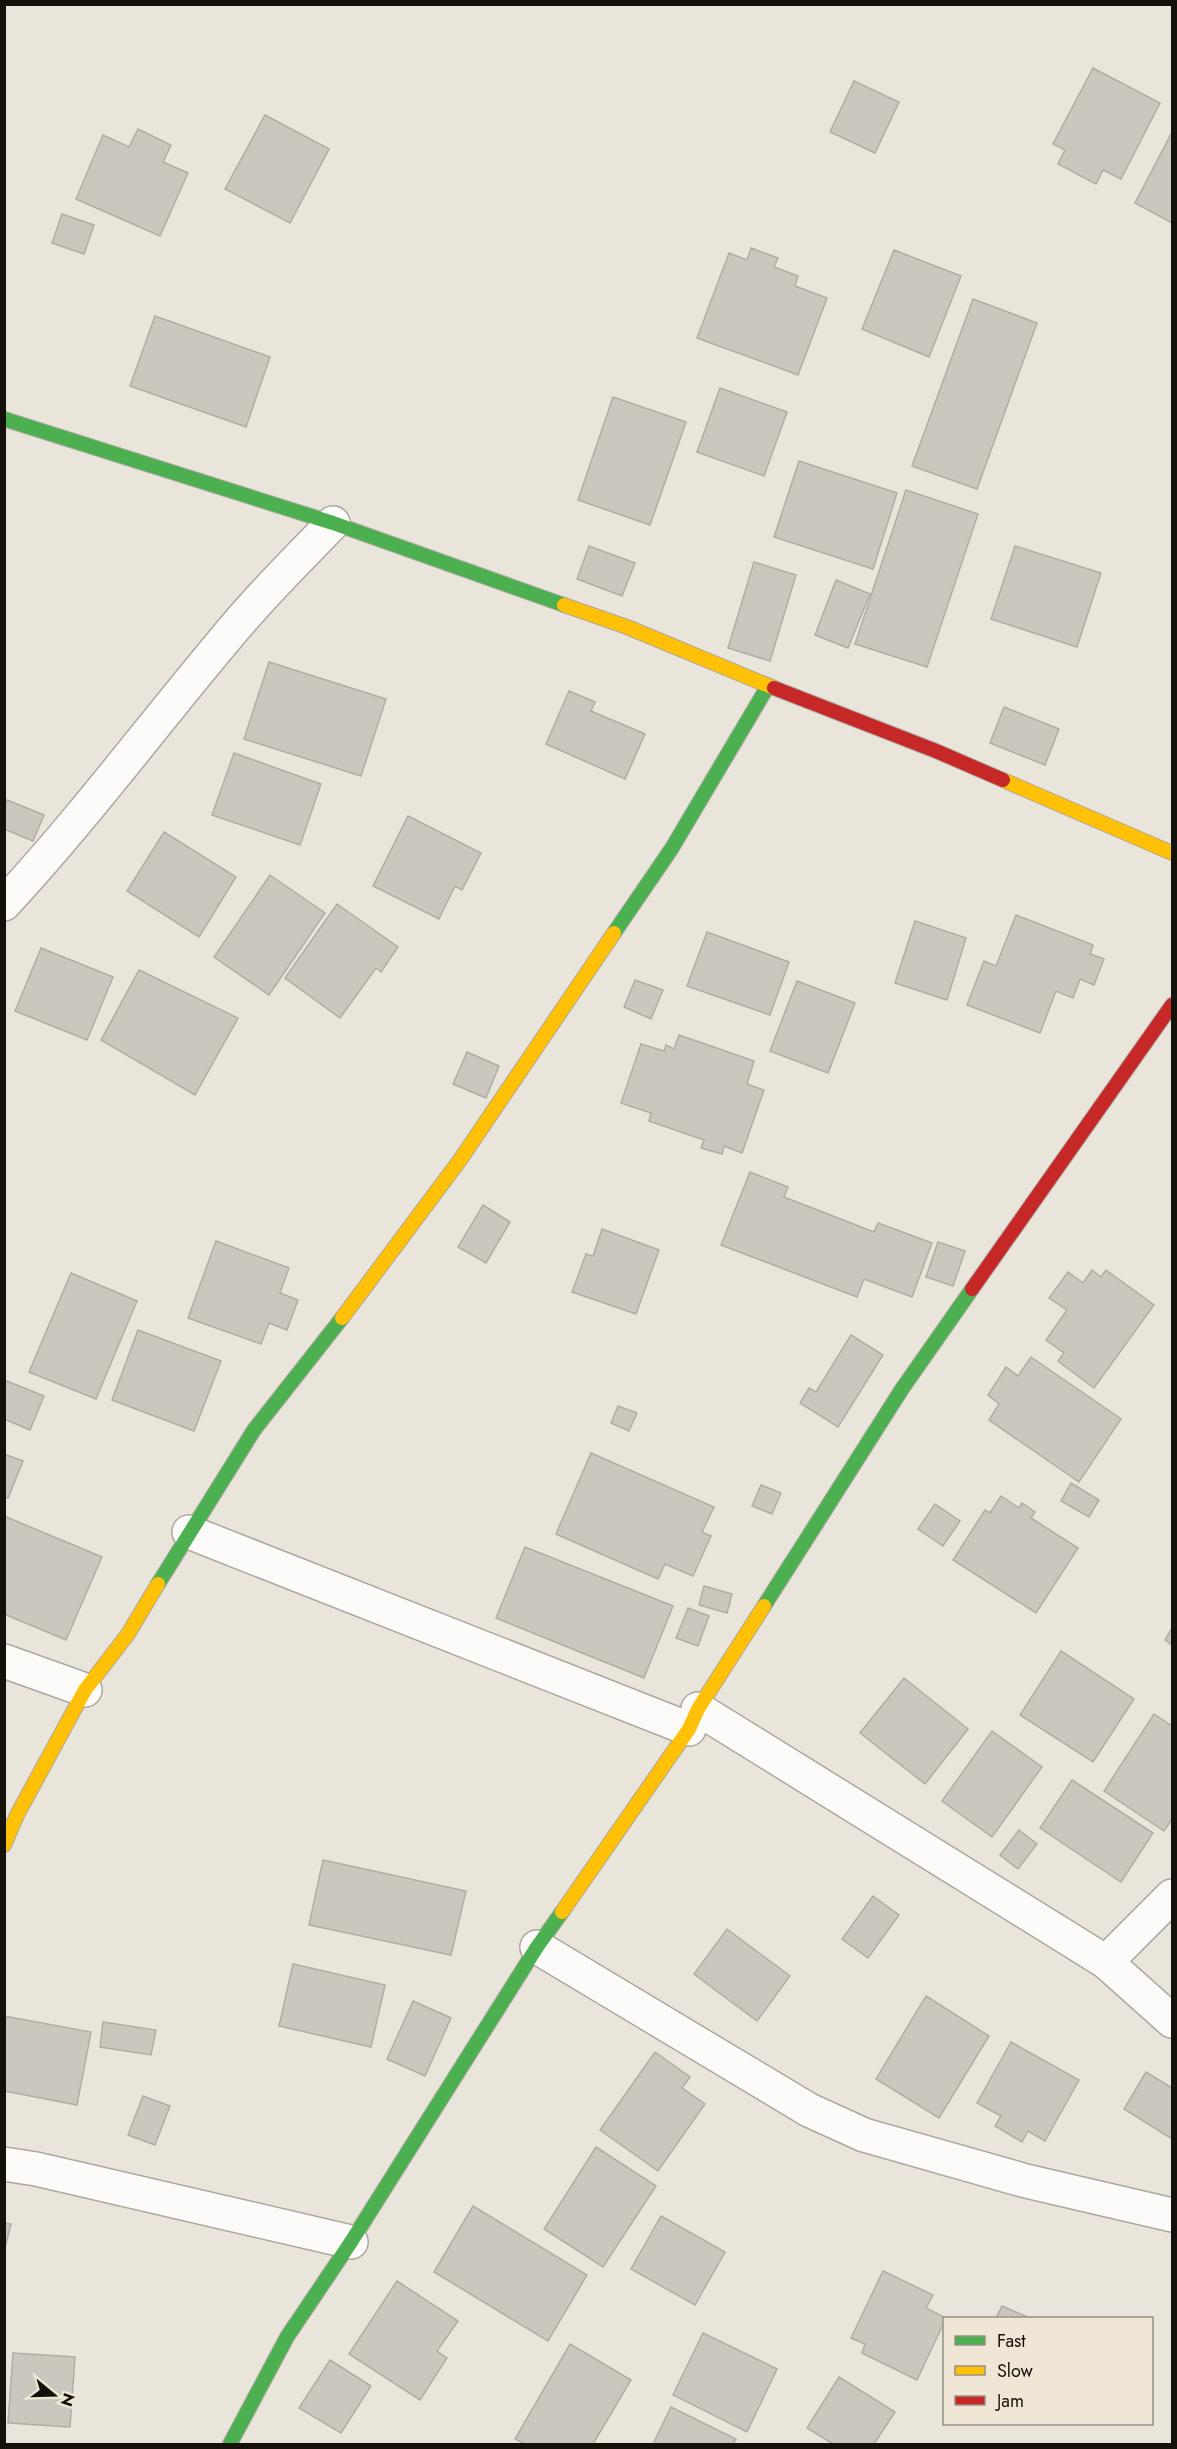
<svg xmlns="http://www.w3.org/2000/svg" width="1177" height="2449" font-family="Jost,sans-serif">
	<rect width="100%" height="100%" fill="#eae5db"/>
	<!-- building -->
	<g fill="#cbc7bf" stroke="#b1ada6" stroke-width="1.5">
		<path d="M1093,68L1160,103L1121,179L1103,170L1096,184L1058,164L1065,150L1053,144Z"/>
		<path d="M854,81L899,102L875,153L830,132Z"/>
		<path d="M265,115L329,149L290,223L225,189Z"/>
		<path d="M138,129L171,145L163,162L188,173L160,236L76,199L103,135L129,147Z"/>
		<path d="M1172,132V223L1135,203Z"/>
		<path d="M62,214L94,225L84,254L52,243Z"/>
		<path d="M751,248L778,258L774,267L798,276L795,286L827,298L798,375L697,338L729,253L747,260Z"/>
		<path d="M894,250L961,276L929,357L862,329Z"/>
		<path d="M973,299L1037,323L977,489L912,466Z"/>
		<path d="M155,316L270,357L246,427L130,386Z"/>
		<path d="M720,388L787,412L764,476L697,452Z"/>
		<path d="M613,397L686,422L650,525L578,500Z"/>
		<path d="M799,461L897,493L873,569L774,537Z"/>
		<path d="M906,490L978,514L927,667L855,644Z"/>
		<path d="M589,546L635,563L622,596L577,579Z"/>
		<path d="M1015,546L1101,573L1077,647L991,619Z"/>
		<path d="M754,562L796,575L770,661L728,648Z"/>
		<path d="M836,580L870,594L848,648L815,635Z"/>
		<path d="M269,662L386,699L361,776L244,739Z"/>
		<path d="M569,691L595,702L591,711L645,734L625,779L546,744Z"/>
		<path d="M1004,707L1059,729L1045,765L990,743Z"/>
		<path d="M234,753L321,784L300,845L212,815Z"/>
		<path d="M7,800L44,815L33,841L4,829V807Z"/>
		<path d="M408,816L481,853L462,890L455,886L439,919L373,886Z"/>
		<path d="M164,832L236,877L199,937L127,891Z"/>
		<path d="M270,875L325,913L269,995L214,957Z"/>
		<path d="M337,904L398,947L381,972L376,968L340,1018L285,978Z"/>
		<path d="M1016,915L1093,945L1090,954L1104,959L1094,985L1080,979L1073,998L1056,991L1040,1033L967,1005L984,961L996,966Z"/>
		<path d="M915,921L966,938L947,1000L895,983Z"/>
		<path d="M707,932L789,962L770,1015L687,986Z"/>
		<path d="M41,948L113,977L87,1040L15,1011Z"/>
		<path d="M139,970L238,1018L195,1095L101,1040Z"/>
		<path d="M635,980L663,990L651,1019L624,1007Z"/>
		<path d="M797,981L855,1003L828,1073L770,1051Z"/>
		<path d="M679,1035L754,1061L747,1084L764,1090L742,1153L724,1146L722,1154L701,1148L704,1140L649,1121L651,1113L621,1103L641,1044L664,1051L666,1045L674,1049Z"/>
		<path d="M467,1052L499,1066L486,1098L453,1084Z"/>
		<path d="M750,1172L788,1187L784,1197L874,1232L878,1223L932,1243L912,1297L864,1279L857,1297L721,1245Z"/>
		<path d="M483,1205L510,1222L486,1263L458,1247Z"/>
		<path d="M602,1229L659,1250L636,1314L572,1292L586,1254L593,1256Z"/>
		<path d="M216,1241L289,1268L280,1293L298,1300L287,1330L269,1323L261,1344L188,1318Z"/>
		<path d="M938,1242L965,1251L953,1286L926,1277Z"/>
		<path d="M1092,1270L1101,1277L1106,1270L1154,1305L1094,1388L1058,1361L1064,1353L1046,1340L1067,1310L1049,1298L1068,1272L1083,1283Z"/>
		<path d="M71,1273L137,1301L96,1399L29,1372Z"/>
		<path d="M138,1330L221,1361L194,1431L112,1400Z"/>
		<path d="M851,1335L883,1355L838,1427L800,1403L809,1388L816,1392Z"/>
		<path d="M1031,1357L1121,1419L1079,1482L989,1420L999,1404L988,1395L1006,1367L1018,1376Z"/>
		<path d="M4,1380L44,1396L30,1430L4,1419Z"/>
		<path d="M618,1406L637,1413L629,1431L611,1423Z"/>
		<path d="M591,1453L714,1507L702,1532L711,1536L693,1576L665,1564L658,1579L556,1534Z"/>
		<path d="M4,1454L23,1461L8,1498L4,1497Z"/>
		<path d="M1071,1483L1099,1500L1089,1517L1061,1501Z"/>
		<path d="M761,1485L781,1493L772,1514L752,1506Z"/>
		<path d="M1001,1496L1019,1508L1022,1503L1035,1512L1031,1518L1078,1548L1036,1613L953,1560L985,1510L990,1513Z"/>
		<path d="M935,1504L960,1521L943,1546L918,1529Z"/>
		<path d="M4,1516L102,1557L66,1640L4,1614Z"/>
		<path d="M525,1547L673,1606L644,1678L496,1618Z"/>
		<path d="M704,1586L732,1594L727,1613L699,1605Z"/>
		<path d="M688,1608L709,1616L698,1646L676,1638Z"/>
		<path d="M1172,1628V1645L1165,1640Z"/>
		<path d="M1061,1651L1134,1699L1093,1762L1020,1715Z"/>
		<path d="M904,1678L968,1729L925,1784L860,1733Z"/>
		<path d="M1154,1714L1172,1726V1819L1164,1831L1104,1791Z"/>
		<path d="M992,1731L1042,1767L992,1837L942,1801Z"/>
		<path d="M1072,1780L1153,1833L1121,1882L1040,1828Z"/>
		<path d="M1019,1830L1037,1844L1018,1869L1000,1855Z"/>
		<path d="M323,1860L466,1891L451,1955L309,1925Z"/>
		<path d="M873,1896L899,1915L868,1958L842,1939Z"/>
		<path d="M727,1929L790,1976L757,2021L694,1974Z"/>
		<path d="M293,1964L385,1985L371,2047L279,2026Z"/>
		<path d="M926,1996L989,2036L939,2118L876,2079Z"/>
		<path d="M413,2001L451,2018L425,2076L387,2059Z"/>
		<path d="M4,2016L91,2032L77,2105L4,2091Z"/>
		<path d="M103,2022L156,2030L151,2055L100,2047Z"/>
		<path d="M1011,2042L1079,2080L1045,2141L1028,2131L1022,2142L995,2126L1001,2116L977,2103Z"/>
		<path d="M655,2052L690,2077L682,2088L705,2104L658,2171L600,2130Z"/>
		<path d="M1146,2072L1172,2088V2139L1124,2109Z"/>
		<path d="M143,2096L170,2106L155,2145L128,2135Z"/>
		<path d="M596,2147L656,2186L603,2267L544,2229Z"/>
		<path d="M473,2206L587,2275L548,2341L434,2272Z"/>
		<path d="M661,2216L725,2252L695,2305L631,2269Z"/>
		<path d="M4,2223L11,2224L4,2252Z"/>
		<path d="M883,2271L933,2295L926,2308L946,2318L917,2380L862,2353L865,2344L851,2338Z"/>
		<path d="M397,2281L458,2321L437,2351L447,2358L420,2400L349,2354Z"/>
		<path d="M1002,2306L1030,2318H996Z"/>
		<path d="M703,2333L777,2369L747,2432L673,2395Z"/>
		<path d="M570,2344L631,2380L593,2444H525L515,2439Z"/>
		<path d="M13,2353L75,2357L70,2427L8,2423Z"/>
		<path d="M330,2360L371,2386L341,2433L299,2408Z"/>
		<path d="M839,2377L895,2412L874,2444H833L807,2428Z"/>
		<path d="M671,2407L736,2439L733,2444H653Z"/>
	</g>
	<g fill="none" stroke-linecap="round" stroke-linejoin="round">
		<defs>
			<g id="street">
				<path d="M4,904C81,821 149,730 221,644C256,601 295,562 333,523"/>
				<path d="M189,1532L689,1729"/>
				<path d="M4,1661L85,1690"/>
				<path d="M698,1709L1106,1962L1172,2021"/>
				<path d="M537,1947L809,2110L864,2135L1026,2181L1172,2215"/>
				<path d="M1106,1962L1172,1896"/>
				<path d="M4,2164L36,2169L351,2242"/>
			</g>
			<g id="fast">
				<path d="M4,419L333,523L564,605"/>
				<path d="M614,933L672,848L768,686"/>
				<path d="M158,1584L254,1430L342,1318"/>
				<path d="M764,1606L902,1389L972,1289"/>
				<path d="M230,2444L287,2337L351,2242L537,1947L562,1912"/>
			</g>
			<g id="slow">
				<path d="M564,605L627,627L774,688"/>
				<path d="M1003,780L1172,853"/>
				<path d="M342,1318L460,1160L614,933"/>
				<path d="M4,1845L17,1815L85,1690L128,1634L158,1584"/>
				<path d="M562,1912L689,1729L698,1709L764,1606"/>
			</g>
			<g id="jam">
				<path d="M774,688L936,751L1003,780"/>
				<path d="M972,1289L1172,1005"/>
			</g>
		</defs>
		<!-- street casing -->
		<use href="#street" stroke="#aca8a0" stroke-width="36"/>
		<!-- fast casing -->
		<use href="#fast" stroke="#aca8a0" stroke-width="16"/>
		<!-- slow casing -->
		<use href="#slow" stroke="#aca8a0" stroke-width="16"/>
		<!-- jam casing -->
		<use href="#jam" stroke="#aca8a0" stroke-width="16"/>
		<!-- street -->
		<use href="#street" stroke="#fcfbfa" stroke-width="33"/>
		<!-- fast -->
		<use href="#fast" stroke="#4caf50" stroke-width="14"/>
		<!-- slow -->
		<use href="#slow" stroke="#ffc107" stroke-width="14"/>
		<!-- jam -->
		<use href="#jam" stroke="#c62828" stroke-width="14"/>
	</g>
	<!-- border -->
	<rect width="1177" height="2449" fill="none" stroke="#14110b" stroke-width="12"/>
	<!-- legend -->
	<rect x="943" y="2317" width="210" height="108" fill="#f0e6d5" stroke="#989184" stroke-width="1.5"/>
	<rect x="955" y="2336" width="30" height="9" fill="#4caf50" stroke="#989184" stroke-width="1.5"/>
	<text x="997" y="2347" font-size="18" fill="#14110b">Fast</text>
	<rect x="955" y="2366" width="30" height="9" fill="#ffc107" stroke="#989184" stroke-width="1.5"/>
	<text x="997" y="2377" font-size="18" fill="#14110b">Slow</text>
	<rect x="955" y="2396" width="30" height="9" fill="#c62828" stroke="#989184" stroke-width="1.5"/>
	<text x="997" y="2407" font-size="18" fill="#14110b">Jam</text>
	<!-- north arrow -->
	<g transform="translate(54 2395) rotate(109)" stroke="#f0e6d5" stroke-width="4.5" paint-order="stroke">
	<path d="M0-4.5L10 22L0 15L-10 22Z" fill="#14110b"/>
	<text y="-9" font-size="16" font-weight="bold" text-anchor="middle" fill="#14110b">N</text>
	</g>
</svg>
